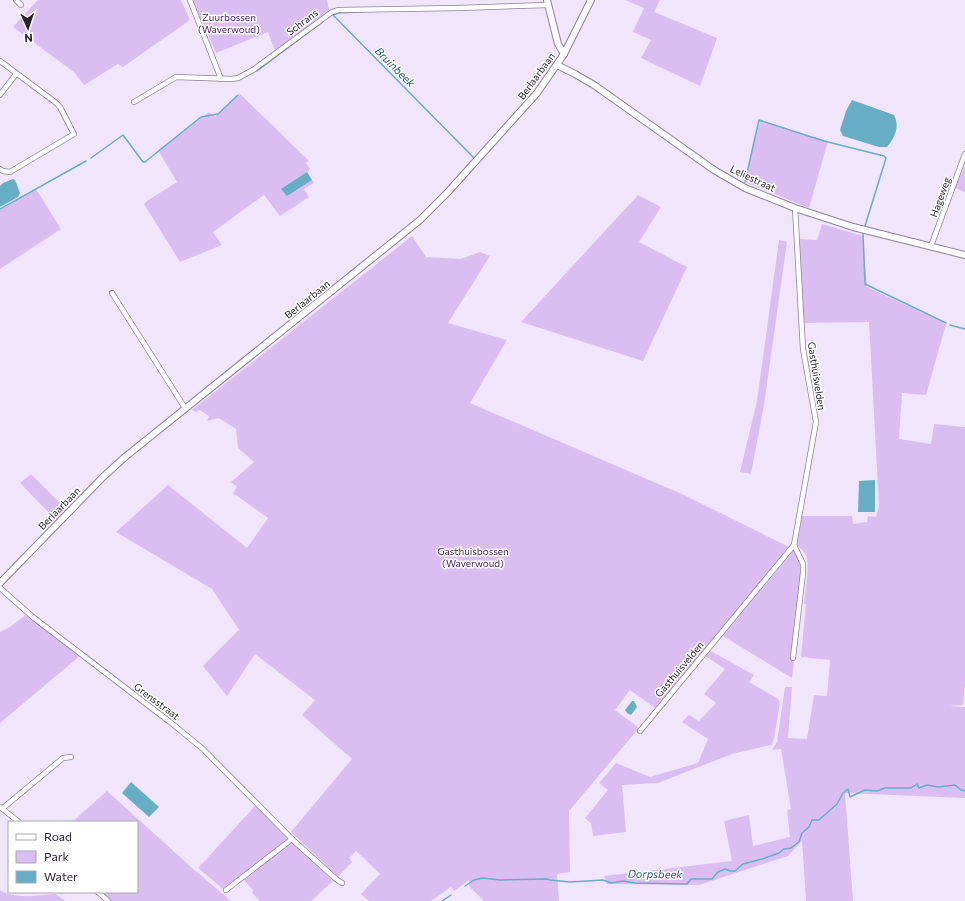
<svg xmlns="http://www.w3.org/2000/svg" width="965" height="901" font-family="Commissioner,sans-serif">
	<rect width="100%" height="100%" fill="#f1e5fc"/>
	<!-- green -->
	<g fill="#dabef2">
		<path d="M38,0H181L190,20L123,67L118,64L84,85L75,73L13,27Z"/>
		<path d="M193,0H327L329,10L275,51L268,32L216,53Z"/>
		<path d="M625,0H660L654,12L717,38L700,86L641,58L651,40L633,32L644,8Z"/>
		<path d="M240,94L309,161L306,163L310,169L307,172L314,183L304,189L309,197L280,216L264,195L213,232L222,245L180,262L144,204L147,201L177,182L158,150L209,112L215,117Z"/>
		<path d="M760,121L828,141L809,208L745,182Z"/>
		<path d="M965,166V192L955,188Z"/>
		<path d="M36,189L61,229L0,269V210Z"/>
		<path d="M638,195L661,207L639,242L687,267L643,361L521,322Z"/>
		<path d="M822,224L863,236L867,287L946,324L926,395L902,393L899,439L931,444L934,424L965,427V685L963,705L949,706L965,707V798L845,793L853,901H806L802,841L788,856L699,885L607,884L604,876L732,861L724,821L749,815L753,846L790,837L787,810L791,809L781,749L772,750L777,742L785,687H792L788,738L807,739L814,695L827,696L830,660L801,657L806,604H804C805,592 810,564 806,555C804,551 800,548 797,545L802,516H852L853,524L867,522L868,516L876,517L879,506L869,322L803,323L798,239L817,240Z"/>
		<path d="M412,236L426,257L461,259L480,252L490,256L448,323L507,340L470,403L684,495L789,547L655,708L630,690L615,710L639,728L569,811L570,872L557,874L559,901H484L469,886V880L454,891L451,887L431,901H369L361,894L380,874L356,851L349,858L352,862L338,877L291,832L352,759L302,715L315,700L255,654L227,696L203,666L239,630L212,589L116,532L168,485L247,548L268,518L233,493L237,487L231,482L254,462L238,448L236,429L219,418L207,421L209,416L200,410L196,412L192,410Z"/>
		<path d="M779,240L787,242L764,405L751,474L740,472L757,401Z"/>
		<path d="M31,474L67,510L56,520L20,483Z"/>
		<path d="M794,550L799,553L802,560L799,586L800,612L792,678L723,636Z"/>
		<path d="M27,614L81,655L0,723V632L10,627Z"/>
		<path d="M711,651L754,675L749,682L778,699L780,702L774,739L771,745L732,754L658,783L622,785L626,832L593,836L591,823L585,818L608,790L599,783L616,763L650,777L698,763L708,739L682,722L689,715L699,721L716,703L704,694L725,669L704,655Z"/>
		<path d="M107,791L191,867L231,901H110L100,892H137V822H72Z"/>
		<path d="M256,805L288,840L223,889L198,868Z"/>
		<path d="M292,842L333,881L311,901H260L252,893L253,890L243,879Z"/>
		<path d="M0,890C15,900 39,895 56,894L65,901H0Z"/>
	</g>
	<!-- water -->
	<g fill="#66adc6">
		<path d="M852,100L894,115C900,127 895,137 887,147H879L843,136L840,130L846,111Z"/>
		<path d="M307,172L312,180L287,196L281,189Z"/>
		<path d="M13,179L15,180L20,193L18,197L0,207V186L3,183Z"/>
		<path d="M875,480V512H858L859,481Z"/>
		<path d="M632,701H634L637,707L631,715L627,713L625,710Z"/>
		<path d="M131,782L159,807L149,817L122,793Z"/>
	</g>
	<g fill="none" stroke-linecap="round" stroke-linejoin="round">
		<!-- stream -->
		<g stroke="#66adc6" stroke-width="1.5">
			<path d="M372,11L338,13L333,15L474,158"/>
			<path d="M257,71L321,23"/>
			<path d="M91,158L123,135L143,162H145L201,117L218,114L238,95"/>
			<path d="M745,182L759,120L824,141L884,156L886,158L865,226"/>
			<path d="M0,209L86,161"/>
			<path d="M863,234L865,284L946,323"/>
			<path d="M950,325L965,329"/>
			<path d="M465,886L474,880L483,878L500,880L547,879L550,880L570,882L603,880L611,883L623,881L635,883L687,884L691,879H712L718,872L725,869L730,871H735L743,864L762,859L779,853L784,849L791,848L799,842L802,833L809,827L812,820H819L837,804L843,793L848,789L850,797L865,790L877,791L885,788H911L917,784L919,788L927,785L938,787L955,785L961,790L965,791"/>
			<path d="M442,901L451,895"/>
		</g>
		<defs>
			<g id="street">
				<path d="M16,0L21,5"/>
				<path d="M190,0L221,79"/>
				<path d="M0,61L55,102L60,107L74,134L10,172L3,171L0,169"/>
				<path d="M0,95L16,74"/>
				<path d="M134,102L176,77L232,79L238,78L253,70L332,12L339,10L459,8L548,5"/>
				<path d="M931,246L965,154"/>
				<path d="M112,293L185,408"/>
				<path d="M0,588L34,618L170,722L203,749L294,841L336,879L342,883"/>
				<path d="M793,658L803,573V564L794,545"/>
				<path d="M640,731L794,545L816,422L803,349L795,208"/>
				<path d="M0,807L19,822"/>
				<path d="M3,808L63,758L71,757"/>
				<path d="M226,890L292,839"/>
				<path d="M98,892L108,901"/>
			</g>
			<g id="secondary">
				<path d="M547,0L558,44L564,54"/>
				<path d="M557,65L575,74L594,85L714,170L745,188L795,208L853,227L965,255"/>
				<path d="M0,583L103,477L125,457L420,220L448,192L537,93L564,54L591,0"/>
			</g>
		</defs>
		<!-- street casing -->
		<use href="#street" stroke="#8e7f9a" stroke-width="6"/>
		<!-- secondary casing -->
		<use href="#secondary" stroke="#8e7f9a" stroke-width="8"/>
		<!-- street -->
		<use href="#street" stroke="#fff" stroke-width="4.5"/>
		<!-- secondary -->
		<use href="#secondary" stroke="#fff" stroke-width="6"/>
	</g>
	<g text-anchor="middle" stroke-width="3" stroke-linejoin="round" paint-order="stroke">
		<!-- park labels -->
		<g font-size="10" fill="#421b5a" stroke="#fff">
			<text x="229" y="21">Zuurbossen<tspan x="229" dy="12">(Waverwoud)</tspan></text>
			<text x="473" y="555">Gasthuisbossen<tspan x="473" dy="12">(Waverwoud)</tspan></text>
		</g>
		<!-- street labels -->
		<g font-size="10" fill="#29232d" stroke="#fff">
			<text transform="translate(302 22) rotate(-37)" y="4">Schrans</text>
			<text transform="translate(536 76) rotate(-54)" y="4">Berlaarbaan</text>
			<text transform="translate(753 178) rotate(25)" y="4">Leliestraat</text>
			<text transform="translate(940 197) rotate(-70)" y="4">Hageweg</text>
			<text transform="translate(307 299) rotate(-39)" y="4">Berlaarbaan</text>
			<text transform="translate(817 376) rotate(81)" y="4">Gasthuisvelden</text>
			<text transform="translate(59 508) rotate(-46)" y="4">Berlaarbaan</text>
			<text transform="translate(679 669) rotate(-50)" y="4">Gasthuisvelden</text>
			<text transform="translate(157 701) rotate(37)" y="4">Grensstraat</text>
		</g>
		<!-- water labels -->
		<g font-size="11" font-style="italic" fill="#265f72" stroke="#fff">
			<text transform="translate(395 67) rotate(45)" y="4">Bruinbeek</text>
			<text transform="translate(655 874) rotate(1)" y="4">Dorpsbeek</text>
		</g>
	</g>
	<!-- legend -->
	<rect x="8" y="821" width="130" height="72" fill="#ffffff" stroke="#a9a7ab"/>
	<rect x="16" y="834" width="20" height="6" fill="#ffffff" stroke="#a9a7ab"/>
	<text x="44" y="841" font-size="12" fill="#29232d">Road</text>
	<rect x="16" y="851" width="20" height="12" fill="#dabef2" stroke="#a9a7ab"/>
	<text x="44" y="861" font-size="12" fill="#29232d">Park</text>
	<rect x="16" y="871" width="20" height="12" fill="#66adc6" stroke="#a9a7ab"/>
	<text x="44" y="881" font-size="12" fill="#29232d">Water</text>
	<!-- north arrow -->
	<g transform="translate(28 28) rotate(177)" stroke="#ffffff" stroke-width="3" paint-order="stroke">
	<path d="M0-3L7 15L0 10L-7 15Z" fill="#29232d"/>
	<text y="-6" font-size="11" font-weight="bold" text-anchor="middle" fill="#29232d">N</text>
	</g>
</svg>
